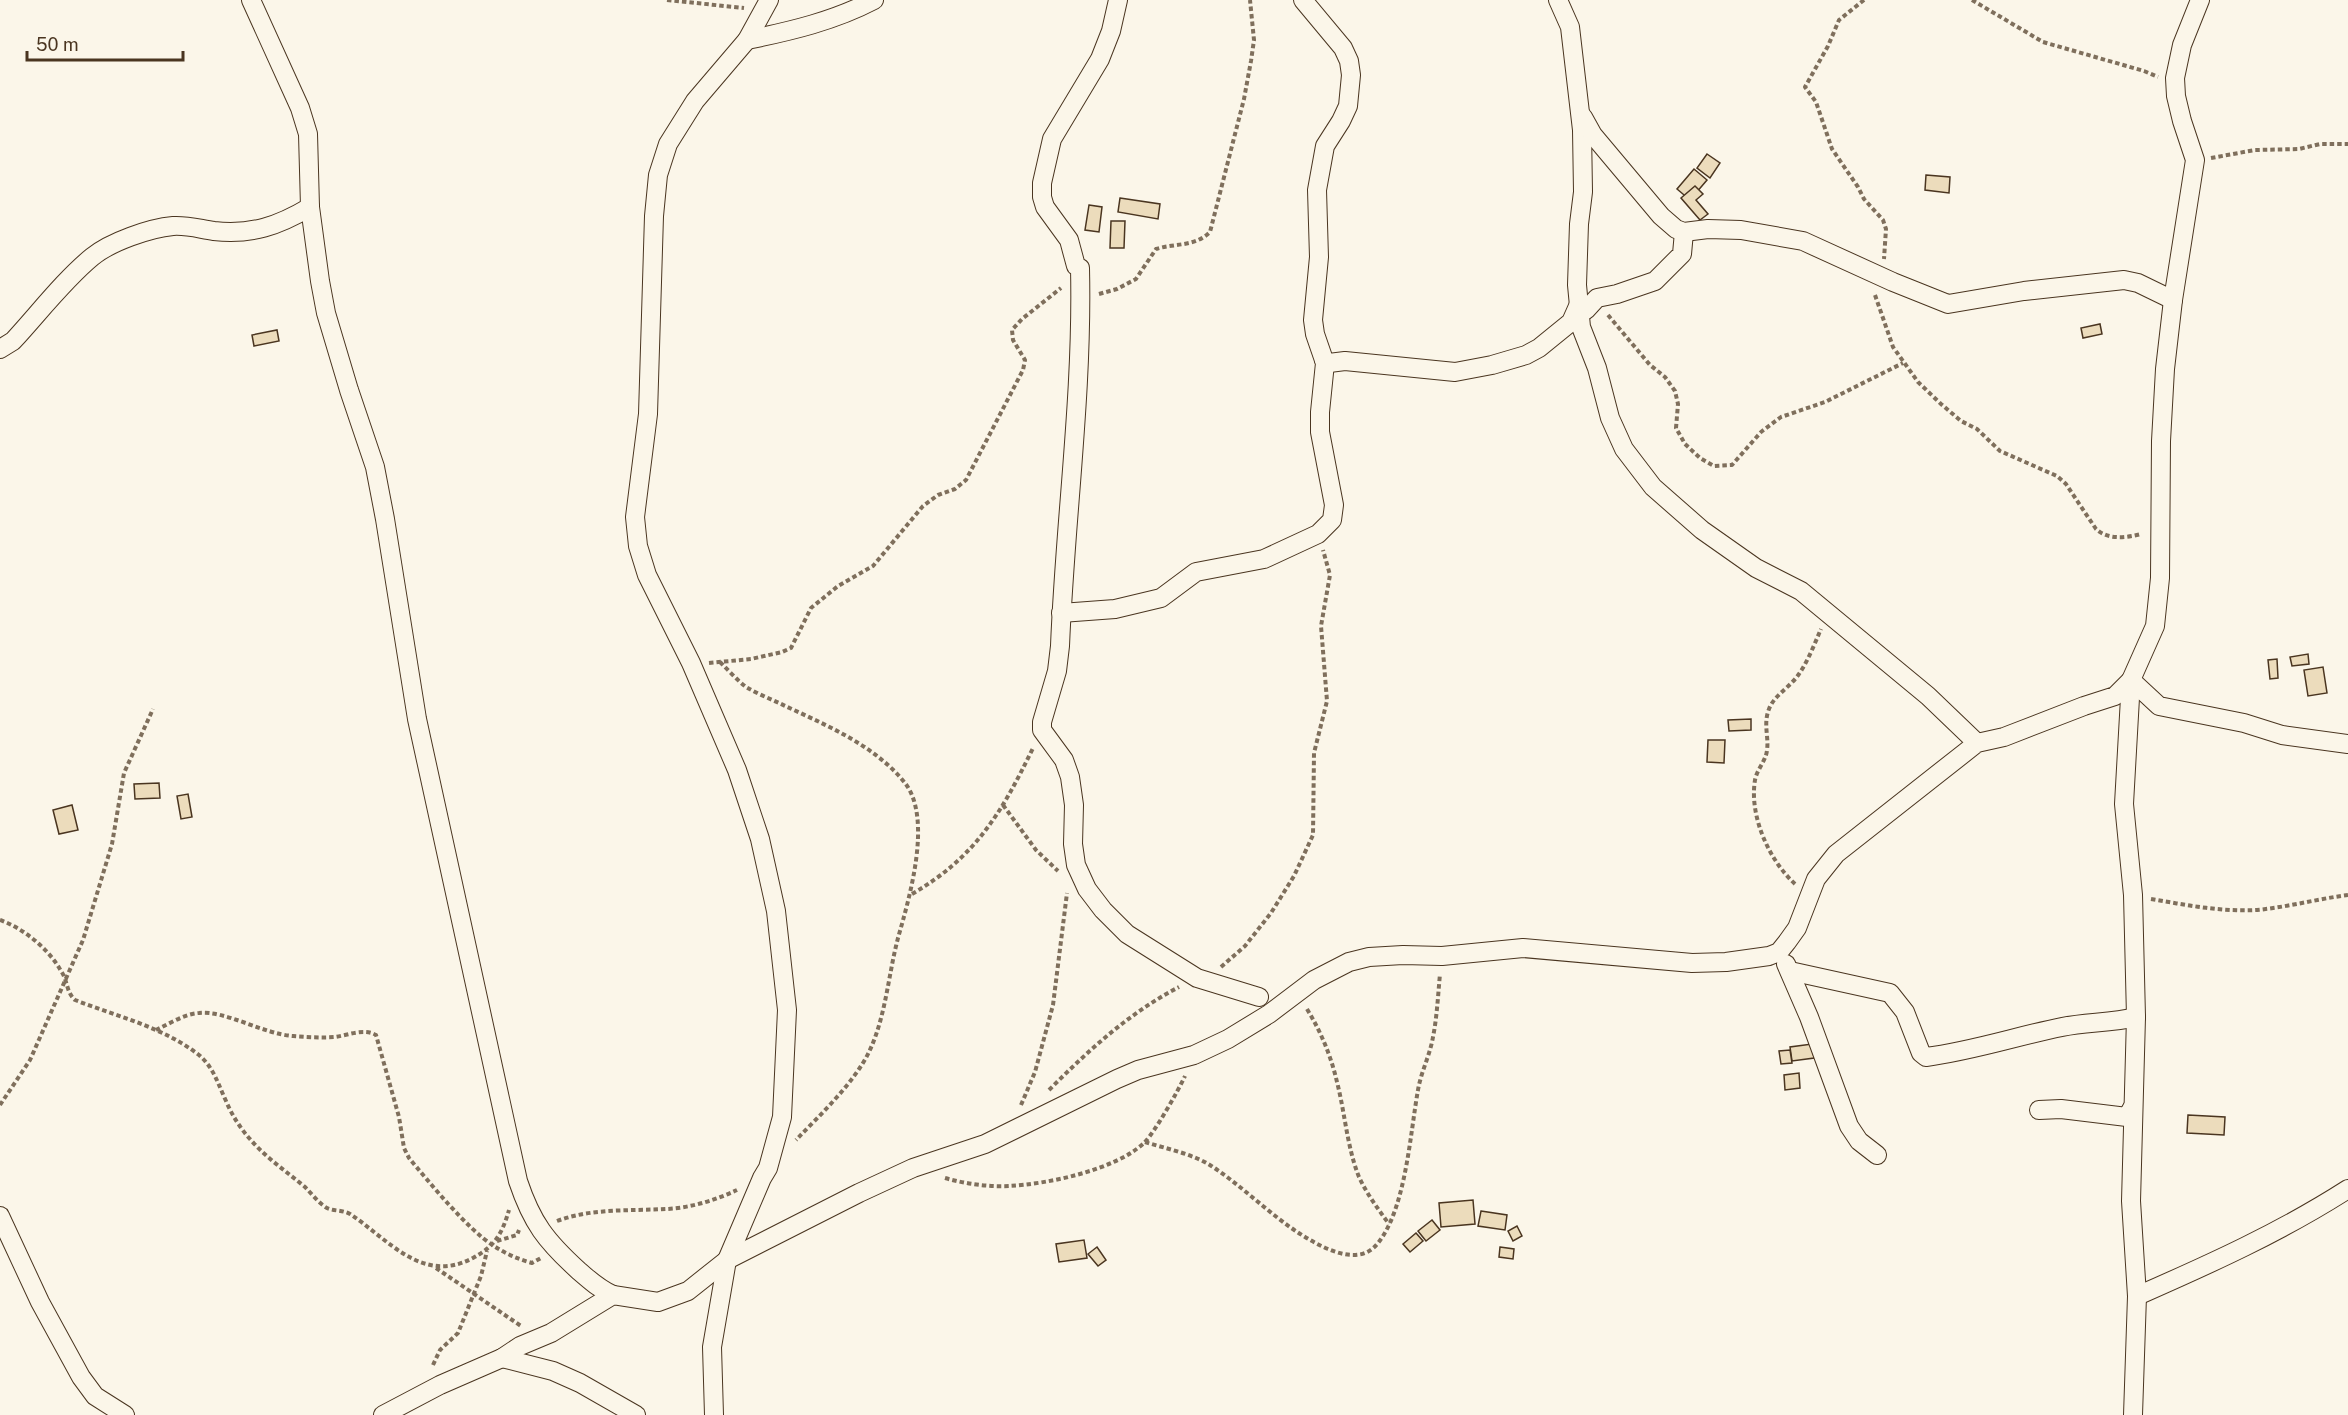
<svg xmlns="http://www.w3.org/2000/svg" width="2348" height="1415" font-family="'Public Sans',sans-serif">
	<rect width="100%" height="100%" fill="#fbf6e9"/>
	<!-- building -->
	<g fill="#ecdcbc" stroke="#4a3520" stroke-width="1.5">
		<path d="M1707,154L1720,163L1710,178L1697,168Z"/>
		<path d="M1694,169L1707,180L1690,200L1677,189Z"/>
		<path d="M1926,175L1950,177L1949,193L1925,190Z"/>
		<path d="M1695,186L1703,194L1696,200L1708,214L1700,220L1681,198Z"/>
		<path d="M1120,198L1160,204L1158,219L1118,212Z"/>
		<path d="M1089,205L1102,207L1099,232L1085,230Z"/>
		<path d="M1111,221H1125L1124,248H1110Z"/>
		<path d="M2100,324L2102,334L2083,338L2081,328Z"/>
		<path d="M277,330L279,341L254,346L252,335Z"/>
		<path d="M2308,654L2309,664L2292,666L2290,657Z"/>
		<path d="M2277,659L2278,678L2270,679L2268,660Z"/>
		<path d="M2323,667L2327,693L2308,696L2304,670Z"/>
		<path d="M1751,719V730L1729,731L1728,720Z"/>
		<path d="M1708,740H1725L1724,763L1707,762Z"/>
		<path d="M159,783L160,798L135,799L134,784Z"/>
		<path d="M188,794L192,817L181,819L177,796Z"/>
		<path d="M72,805L78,830L59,834L53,810Z"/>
		<path d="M1812,1044L1814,1058L1792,1061L1790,1047Z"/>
		<path d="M1790,1050L1792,1063L1781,1064L1779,1051Z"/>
		<path d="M1799,1073L1800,1088L1785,1090L1784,1075Z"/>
		<path d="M2188,1115L2225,1117L2224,1135L2187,1133Z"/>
		<path d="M1473,1200L1475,1224L1441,1227L1439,1203Z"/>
		<path d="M1481,1211L1507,1215L1505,1230L1478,1226Z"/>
		<path d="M1432,1220L1440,1230L1426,1241L1418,1231Z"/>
		<path d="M1517,1226L1522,1236L1513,1241L1508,1231Z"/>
		<path d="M1416,1233L1423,1241L1410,1252L1403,1244Z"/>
		<path d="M1084,1240L1087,1258L1059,1262L1056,1244Z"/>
		<path d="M1097,1247L1106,1260L1098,1266L1088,1254Z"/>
		<path d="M1500,1247L1514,1249L1513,1259L1499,1257Z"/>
	</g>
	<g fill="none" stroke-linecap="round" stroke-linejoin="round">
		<defs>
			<g id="minor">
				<path d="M251,0L300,108L308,134L310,207L320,281L326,313L349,390L375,467L385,519L417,719L518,1181C532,1223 546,1241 579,1271C591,1281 599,1289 613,1295"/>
				<path d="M1118,0L1111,31L1100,59L1052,139L1042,183V197L1045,207L1069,240L1076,266L1080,268C1083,394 1065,520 1060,646L1057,671L1042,722V730L1064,760L1070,777L1074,805L1073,844L1076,865L1087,889L1103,910L1127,934L1197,978L1259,997"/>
				<path d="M1558,0L1570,27L1582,130L1583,192L1579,224L1577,285L1581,327L1597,368L1610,418L1624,449L1653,487L1702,530L1756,568L1801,591L1928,696L1977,743"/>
				<path d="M747,40C791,31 834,21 874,0"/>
				<path d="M1583,117L1593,135L1661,216L1676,229L1684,232L1708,229L1741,230L1803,241L1893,282L1948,304L2024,291L2124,280L2138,283L2173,300"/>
				<path d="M0,349L13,341C38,314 64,280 92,257C110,242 150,228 173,226C187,225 200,229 214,231C252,235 278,226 310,207"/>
				<path d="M1324,360L1329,363L1345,361L1455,372L1492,365L1526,355L1539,348L1571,322L1579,304L1586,310L1597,298L1617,294L1655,281L1682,254L1684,232"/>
				<path d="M1061,613L1115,609L1161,598L1196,572L1264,559L1318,534L1332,520L1334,505L1320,432V412L1325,363L1315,334L1313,320L1319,257L1317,190L1325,146L1341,121L1348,106L1351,75L1349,61L1343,48L1303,0"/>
				<path d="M1786,964L1809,1017L1849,1126L1859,1141L1877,1155"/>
				<path d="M1790,971L1890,993L1905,1012L1921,1053L1926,1057C1973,1051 2017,1036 2062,1027C2087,1022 2111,1023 2136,1017"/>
				<path d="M2039,1110L2061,1109L2127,1117L2132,1108"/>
				<path d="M0,1216L40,1302L81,1377L95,1396L125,1415"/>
				<path d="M2137,1296C2210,1264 2281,1232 2348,1189"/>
				<path d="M502,1358L553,1371L580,1383L636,1415"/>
				<path d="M383,1415L440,1385L502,1358L520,1346L551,1333L613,1295L658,1302L688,1291L727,1260L859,1193L913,1168L985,1144L1117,1079L1138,1070L1194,1055L1228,1039L1269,1014L1314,980L1349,962L1369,957L1403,955L1442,956L1523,948L1692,963L1726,962L1769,956L1779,952L1787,942L1797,928L1816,879L1836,854L1977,743L2004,737L2084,706L2115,696L2131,680L2159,706L2244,723L2282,735L2348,744"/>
				<path d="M714,1415L712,1347L727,1260L762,1178L768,1168L782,1117L787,1010L776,911L760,839L737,770L691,663L647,575L638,546L635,517L648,414L654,216L658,175L668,144L695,101L747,40L769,0"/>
				<path d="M2133,1415L2137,1296L2131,1201L2136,1017L2133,895L2124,804L2131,680L2155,626L2160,578L2161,441L2165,369L2173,300L2195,160L2182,121L2176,96L2175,78L2182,45L2200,0"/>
			</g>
		</defs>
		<!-- minor casing -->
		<use href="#minor" stroke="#4a3520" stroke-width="20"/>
		<!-- path -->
		<g stroke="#7f6f5c" stroke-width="4" stroke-dasharray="4.5 3" stroke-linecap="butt">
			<path d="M667,0L744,8"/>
			<path d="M1864,0L1839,20L1828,46L1805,87L1816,102L1832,149L1858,187L1864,199L1883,220L1886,229L1884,259"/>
			<path d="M1972,0L2043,42L2144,71L2158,77"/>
			<path d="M2211,158L2255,150L2299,149L2320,144H2348"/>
			<path d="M1099,294L1117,289L1136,279L1156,249C1175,243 1195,247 1210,232L1244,99L1251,61L1254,40L1250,0"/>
			<path d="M1875,295L1893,347L1918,382L1941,404L1961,421L1977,429L2000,451L2057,476L2066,484L2096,529C2108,540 2125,538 2141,534"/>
			<path d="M1608,315L1650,365L1665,377L1675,391L1678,404L1676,428L1685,444L1700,458L1714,466L1732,465L1761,432L1781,417L1825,402L1903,363"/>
			<path d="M720,662C728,670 737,680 746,687C756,693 768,698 779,703C823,724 874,744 905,783C933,819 909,899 898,938C888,976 886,1016 869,1052C854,1083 820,1115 796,1140"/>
			<path d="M709,663L751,659L782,652L791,648L811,608L838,586L873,566L923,506L938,495L955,489L966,480L1023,370L1025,360L1013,340L1012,330L1022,319L1061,288"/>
			<path d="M1003,805L1036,850L1058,871"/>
			<path d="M1795,884C1769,860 1749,816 1755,780C1757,769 1766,761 1767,750C1769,737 1763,724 1769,709C1774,696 1787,689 1796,678C1807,664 1814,645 1821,629"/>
			<path d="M912,894C976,857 1002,812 1033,748"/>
			<path d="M2151,899C2186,905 2221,912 2257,910C2288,907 2317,899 2348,895"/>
			<path d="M0,920C23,928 49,949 61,971C68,981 66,992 75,1000C116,1016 163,1027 199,1055C214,1068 218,1084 226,1101C232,1115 240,1128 250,1139C266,1158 286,1171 305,1187C311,1193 317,1201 324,1206C331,1212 341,1209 350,1214C388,1239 422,1285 473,1258C495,1246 502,1234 509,1210"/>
			<path d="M1221,967L1245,946L1271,913L1294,876L1313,835L1314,753L1327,701L1321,626L1330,575L1323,550"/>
			<path d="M1307,1009C1321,1032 1331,1056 1337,1082C1345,1113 1347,1147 1359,1177C1367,1194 1378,1209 1389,1224"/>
			<path d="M156,1030C169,1024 184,1014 199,1013C225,1010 263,1034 293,1036C307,1037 321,1038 335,1037C349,1035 364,1028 376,1035L399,1117L404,1148L409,1158C429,1182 468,1230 494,1246C506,1254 518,1259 532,1263L541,1258"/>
			<path d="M1049,1090C1089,1050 1129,1013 1179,987"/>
			<path d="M0,1105L30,1060L83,940L112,844L124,773L153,709"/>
			<path d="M1021,1105L1035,1072L1053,1005L1067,893"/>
			<path d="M1145,1142C1167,1149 1194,1154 1213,1167C1252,1193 1284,1230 1328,1249C1345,1256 1365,1260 1378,1243C1406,1208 1410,1134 1418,1090C1421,1072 1430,1055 1433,1037C1437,1017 1438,995 1440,974"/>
			<path d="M945,1178C966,1184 988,1187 1009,1186C1048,1184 1115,1170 1144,1143C1155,1132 1178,1091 1185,1076"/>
			<path d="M557,1221C592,1208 630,1211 666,1209C690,1208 716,1200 737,1190"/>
			<path d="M497,1241L517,1235L519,1230"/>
			<path d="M436,1268L521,1326"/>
			<path d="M433,1365L440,1350L458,1333L481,1276L487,1251"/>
		</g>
		<!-- minor -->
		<use href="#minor" stroke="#fbf6e9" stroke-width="18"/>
	</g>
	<!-- scale -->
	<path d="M27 51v9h156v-9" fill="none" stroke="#4a3520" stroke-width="3"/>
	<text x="36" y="51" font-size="18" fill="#4a3520" stroke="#fbf6e9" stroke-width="4.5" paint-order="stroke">50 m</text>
</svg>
